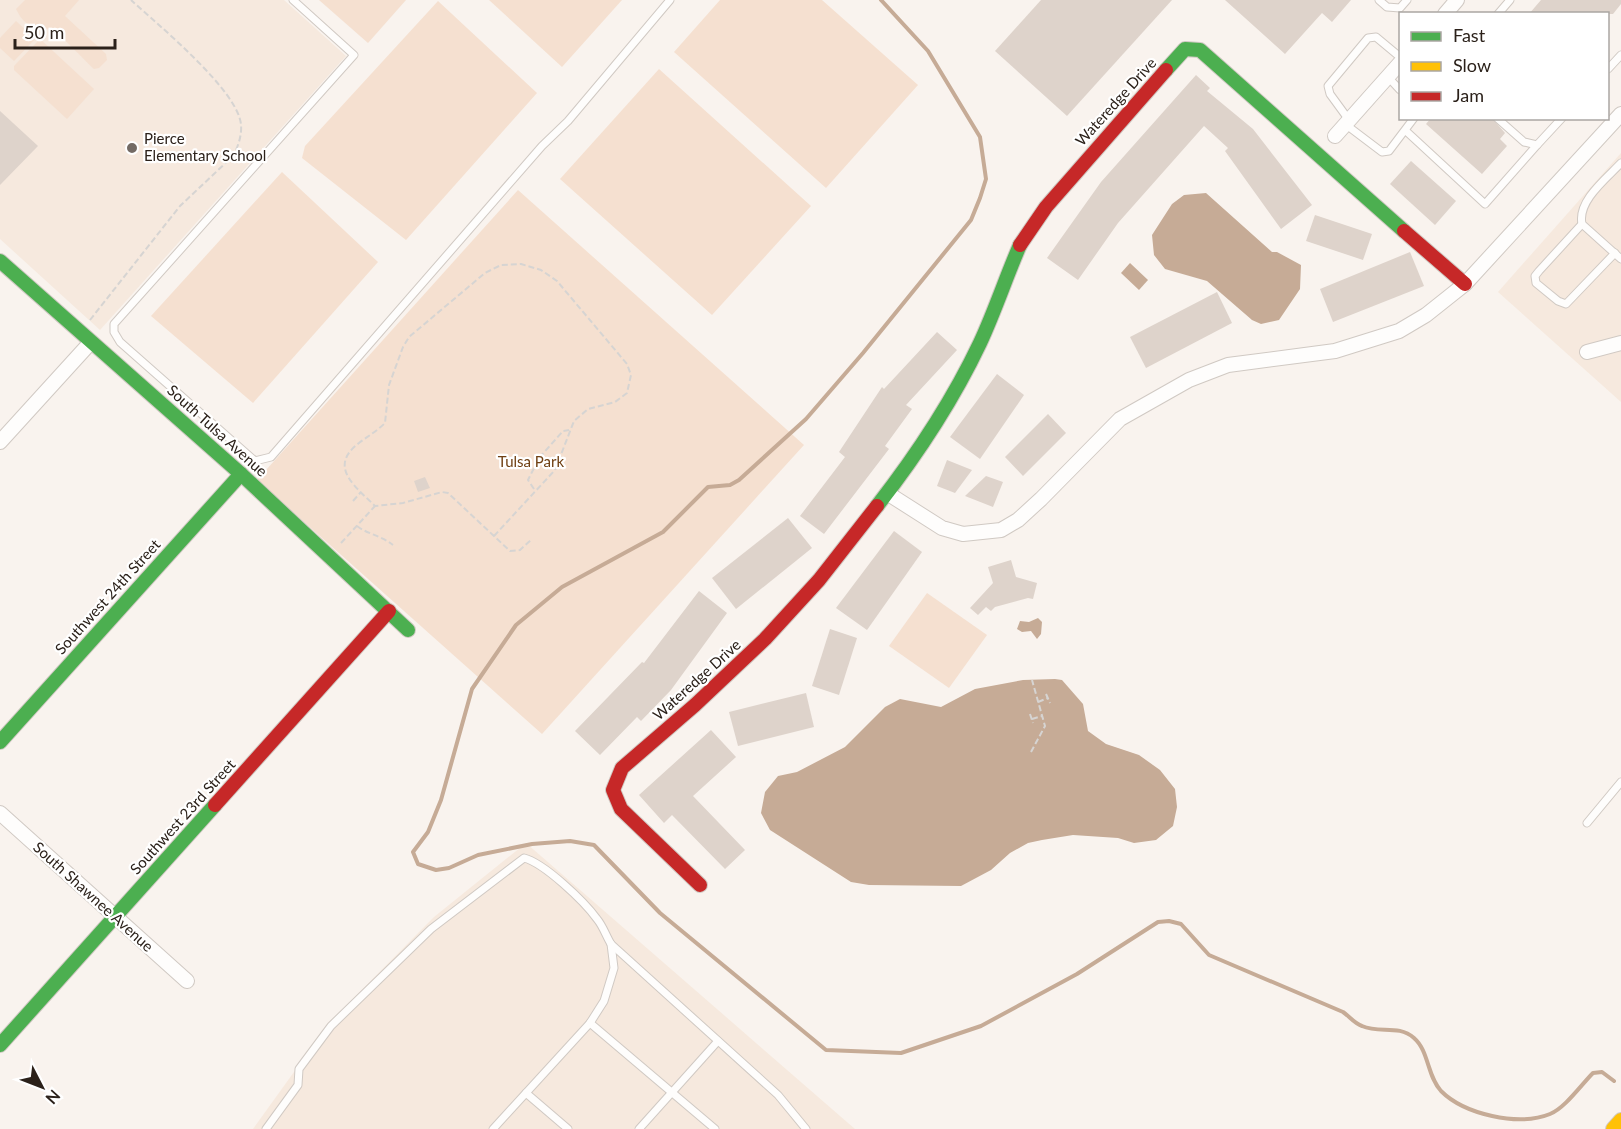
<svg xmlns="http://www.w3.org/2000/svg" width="1621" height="1129" font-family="Lato,sans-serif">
	<rect width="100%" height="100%" fill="#f9f3ee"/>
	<!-- built -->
	<g fill="#f6e9de">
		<path d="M0,0H284L346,56L100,330L0,239Z"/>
		<path d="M1621,153V402L1498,292Z"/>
		<path d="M526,843L855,1129H253L330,1022L434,917Z"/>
	</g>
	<!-- green -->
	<g fill="#f5e0d0">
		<path d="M25,0H79L65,16L106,54L107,60L99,68L94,69C83,59 63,36 51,30C33,22 27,31 16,9Z"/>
		<path d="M319,0H406L368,43Z"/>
		<path d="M489,0H622L562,67Z"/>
		<path d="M720,0H822L918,85L826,188L674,52Z"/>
		<path d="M438,1L537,93L406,240L302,158L305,146Z"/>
		<path d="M16,21L35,39L14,61L0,48V38Z"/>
		<path d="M40,39L94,89L67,119L14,70V66Z"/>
		<path d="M659,69L811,206L712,315L560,179Z"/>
		<path d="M282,172L378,262L253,403L151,316Z"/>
		<path d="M518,190L804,445L542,734L257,480Z"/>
		<path d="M927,593L987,635L949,688L889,646Z"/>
	</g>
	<!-- water -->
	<g fill="#c6ab96">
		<path d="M1206,193L1272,252H1277L1301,265L1300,289L1279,320L1261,324L1252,320L1207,281L1165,269L1154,255L1152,235L1172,204L1184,195Z"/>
		<path d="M1130,263L1148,280L1139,290L1121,273Z"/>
		<path d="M1038,618L1042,622L1041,634L1037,639L1031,631L1022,632L1017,629L1020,621L1029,622Z"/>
		<path d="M1055,679L1062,680L1083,704L1088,731L1106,744L1139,755L1160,770L1175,789L1177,807L1173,826L1156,840L1134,843L1118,838L1073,835L1042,840L1028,843L1010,853L991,870L961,886L869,885L851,882L770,830L761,813L765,792L778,776L797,772L845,747L885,707L900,699L941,707L975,689L1023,680Z"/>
	</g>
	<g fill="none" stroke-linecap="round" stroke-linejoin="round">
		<!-- stream -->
		<path stroke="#c6ab96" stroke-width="4" d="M881,0L928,51L980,137L986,179L980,198L971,220L863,353L806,419L739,480L730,485L708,487L663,532L562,587L516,625L472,689L441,800L428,832L413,852L418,864L436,870L449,868L478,855L532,844L570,841L594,845L660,913L826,1050L901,1053L981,1026L1077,974L1158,922L1169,921L1181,924L1209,955L1343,1012C1349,1016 1355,1024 1362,1026C1380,1034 1398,1024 1414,1038C1429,1051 1427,1076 1441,1091C1464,1114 1518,1127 1550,1114C1565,1108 1581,1085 1593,1073L1602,1072L1614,1081"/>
	</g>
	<!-- building -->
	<g fill="#ded3cb">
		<path d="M1041,0H1172L1067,116L995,51Z"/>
		<path d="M1225,0H1351L1332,22L1322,13L1285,54Z"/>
		<path d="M1541,0H1621V4L1613,14H1529Z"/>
		<path d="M1196,75L1210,88L1207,91L1253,129L1312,205L1281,229L1225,151L1228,148L1204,126L1118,223L1078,280L1047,258L1101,182Z"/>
		<path d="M0,111L38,146L0,185Z"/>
		<path d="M1431,118H1492L1505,133L1500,139L1507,146L1482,174L1426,124Z"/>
		<path d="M1411,161L1456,201L1435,225L1390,184Z"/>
		<path d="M1315,215L1372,234L1363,260L1306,241Z"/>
		<path d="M1410,252L1424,286L1333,322L1320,289Z"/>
		<path d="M1217,292L1232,323L1146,368L1130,337Z"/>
		<path d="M937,332L957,350L906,405L912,409L885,446L889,449L824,534L800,516L845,457L839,452L882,387L884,389Z"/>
		<path d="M997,374L1024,395L980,459L950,437Z"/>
		<path d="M1048,414L1066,433L1023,476L1005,457Z"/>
		<path d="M947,460L972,470L955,493L937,486Z"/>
		<path d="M986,476L1003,482L993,507L965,496Z"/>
		<path d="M425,477L430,488L418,492L414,481Z"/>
		<path d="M788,518L812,548L736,609L712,578Z"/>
		<path d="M894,531L922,552L867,630L836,608Z"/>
		<path d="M1011,560L1016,577L1037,583L1033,599L1028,598L995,607L991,611L986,607L978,615L970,608L993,583L988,567Z"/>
		<path d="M699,591L727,613L671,690L641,721L637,717L600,755L575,731L642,662L644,663Z"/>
		<path d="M830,629L857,638L839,695L812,686Z"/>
		<path d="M806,693L814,727L738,746L729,712Z"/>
		<path d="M711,730L736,757L693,796L745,850L725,869L672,815L664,823L639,795Z"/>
	</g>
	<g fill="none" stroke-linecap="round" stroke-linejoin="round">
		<defs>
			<g id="lane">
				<path d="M293,0L354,55L114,324V332L120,342L255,461L271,457L542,146L568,121L670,0"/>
				<path d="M1379,0L1387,7L1400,8L1407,0"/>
				<path d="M1498,14L1510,0"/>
				<path d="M1608,69L1621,55"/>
				<path d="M1388,77L1400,90"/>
				<path d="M1497,118L1524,142L1537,145L1562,118"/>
				<path d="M1349,120L1330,94L1328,86L1368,38L1376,37L1400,57"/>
				<path d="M1345,124L1382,152L1389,151L1414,118"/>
				<path d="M1406,131L1485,204L1537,145"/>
				<path d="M1621,163C1607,178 1577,201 1582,224L1621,259"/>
				<path d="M1582,224L1539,271L1535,276L1536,283L1558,301L1566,304L1615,253"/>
				<path d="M1587,823L1621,782"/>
				<path d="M590,1023L715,1129"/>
				<path d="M526,1093L568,1129"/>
				<path d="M266,1129L298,1085L299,1069L331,1026L431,929L524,858C544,863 584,901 597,919C603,926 606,936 611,944L778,1095L806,1129"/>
				<path d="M493,1129L590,1023L604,1001L614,968L611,944"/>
				<path d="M639,1129L718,1041"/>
			</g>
			<g id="street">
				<path d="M1445,14L1457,0"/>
				<path d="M1335,136L1400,63"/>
				<path d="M1587,352L1621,343"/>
				<path d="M0,442L91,342"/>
				<path d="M887,493L942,528L963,534L1001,530L1018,520L1041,499L1120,419L1189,380L1228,365L1335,351L1399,331L1426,315L1465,284L1621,114"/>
				<path d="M0,813L187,981"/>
			</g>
			<g id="fast">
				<path d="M1166,70L1185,49L1200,50L1404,231"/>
				<path d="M0,261L241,474L408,630"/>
				<path d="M877,506C916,456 953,400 980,343C995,311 1006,277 1020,245"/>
				<path d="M0,742L241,474"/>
				<path d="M0,1045L215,805"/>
			</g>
			<path id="slow" d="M1613,1129L1621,1120"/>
			<g id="jam">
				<path d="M1404,231L1465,284"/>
				<path d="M1020,245L1046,207L1166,70"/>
				<path d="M215,805L389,611"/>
				<path d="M700,885L621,809L613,790L622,768L695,705L765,639L819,580L877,506"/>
			</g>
		</defs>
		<!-- lane casing -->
		<use href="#lane" stroke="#d0c9c3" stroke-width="9"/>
		<!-- street casing -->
		<use href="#street" stroke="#d0c9c3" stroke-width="16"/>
		<!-- fast casing -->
		<use href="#fast" stroke="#d0c9c3" stroke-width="16"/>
		<!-- slow casing -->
		<use href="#slow" stroke="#d0c9c3" stroke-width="16"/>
		<!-- jam casing -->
		<use href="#jam" stroke="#d0c9c3" stroke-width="16"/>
		<!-- path -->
		<g stroke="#d6d4d2" stroke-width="2" stroke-dasharray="6 3" stroke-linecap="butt">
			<path d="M90,320L180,206L233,156C238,147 242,135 241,125C239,91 157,24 131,0"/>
			<path d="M534,489L528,480L539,458L563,431L569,430"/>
			<path d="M353,501L361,492"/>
			<path d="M357,526C367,534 380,535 393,545"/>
			<path d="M494,536L555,470L574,421L588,409L615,402L627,393L631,375L627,364L557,281L541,270L521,264L501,265L485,273L409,337L403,347L389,385L385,423C377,431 368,436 359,443C327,467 356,487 375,506L403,503L442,492L448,493L510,551L520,550L531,540"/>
			<path d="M341,543L375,506"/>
			<path d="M1046,694L1050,703"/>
			<path d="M1038,702L1048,698"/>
			<path d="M1030,714L1033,723"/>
			<path d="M1032,719L1042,716"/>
			<path d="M1031,752L1045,726L1032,680"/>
		</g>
		<!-- lane -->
		<use href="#lane" stroke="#fefdfc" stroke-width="7"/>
		<!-- street -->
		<use href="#street" stroke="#fefdfc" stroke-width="14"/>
		<!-- fast -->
		<use href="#fast" stroke="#4caf50" stroke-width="14"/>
		<!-- slow -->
		<use href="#slow" stroke="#ffc107" stroke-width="14"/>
		<!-- jam -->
		<use href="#jam" stroke="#c62828" stroke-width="14"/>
	</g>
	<!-- markers -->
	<circle fill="#736a64" stroke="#fff" stroke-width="2" cx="132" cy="148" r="6"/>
	<g text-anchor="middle" stroke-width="4.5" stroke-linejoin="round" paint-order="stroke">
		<!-- street labels -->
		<g font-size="15" fill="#2b211a" stroke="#fff">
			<text transform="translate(1116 102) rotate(-48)" y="5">Wateredge Drive</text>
			<text transform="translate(217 431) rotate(42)" y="5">South Tulsa Avenue</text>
			<text transform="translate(108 597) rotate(-48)" y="5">Southwest 24th Street</text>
			<text transform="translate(697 680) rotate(-42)" y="5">Wateredge Drive</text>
			<text transform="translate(183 817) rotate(-48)" y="5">Southwest 23rd Street</text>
			<text transform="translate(93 897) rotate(42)" y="5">South Shawnee Avenue</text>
		</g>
		<!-- poi labels -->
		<g font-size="15" fill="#2b211a" stroke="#fff" text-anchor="start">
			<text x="144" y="144">Pierce<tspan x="144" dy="17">Elementary School</tspan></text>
		</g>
		<!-- park labels -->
		<g font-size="15" fill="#704013" stroke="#fff">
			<text x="531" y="467">Tulsa Park</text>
		</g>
	</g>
	<!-- legend -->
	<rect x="1399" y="12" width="210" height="108" fill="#ffffff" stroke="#aaa6a3" stroke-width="1.5"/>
	<rect x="1411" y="32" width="30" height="9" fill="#4caf50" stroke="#aaa6a3" stroke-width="1.5"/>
	<text x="1453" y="42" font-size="18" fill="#2b211a">Fast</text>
	<rect x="1411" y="62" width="30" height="9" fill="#ffc107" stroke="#aaa6a3" stroke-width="1.5"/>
	<text x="1453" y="72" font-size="18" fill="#2b211a">Slow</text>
	<rect x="1411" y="92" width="30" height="9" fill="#c62828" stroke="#aaa6a3" stroke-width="1.5"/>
	<text x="1453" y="102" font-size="18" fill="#2b211a">Jam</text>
	<!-- north arrow -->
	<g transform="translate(42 1087) rotate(132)" stroke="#ffffff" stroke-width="4.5" paint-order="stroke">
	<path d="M0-4.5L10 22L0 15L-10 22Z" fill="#2b211a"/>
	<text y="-9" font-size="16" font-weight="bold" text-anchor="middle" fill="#2b211a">N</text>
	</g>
	<!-- scale -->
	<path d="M15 39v9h100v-9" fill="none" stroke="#2b211a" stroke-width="3"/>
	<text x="24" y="39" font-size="18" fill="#2b211a" stroke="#ffffff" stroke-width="4.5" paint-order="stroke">50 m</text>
</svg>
